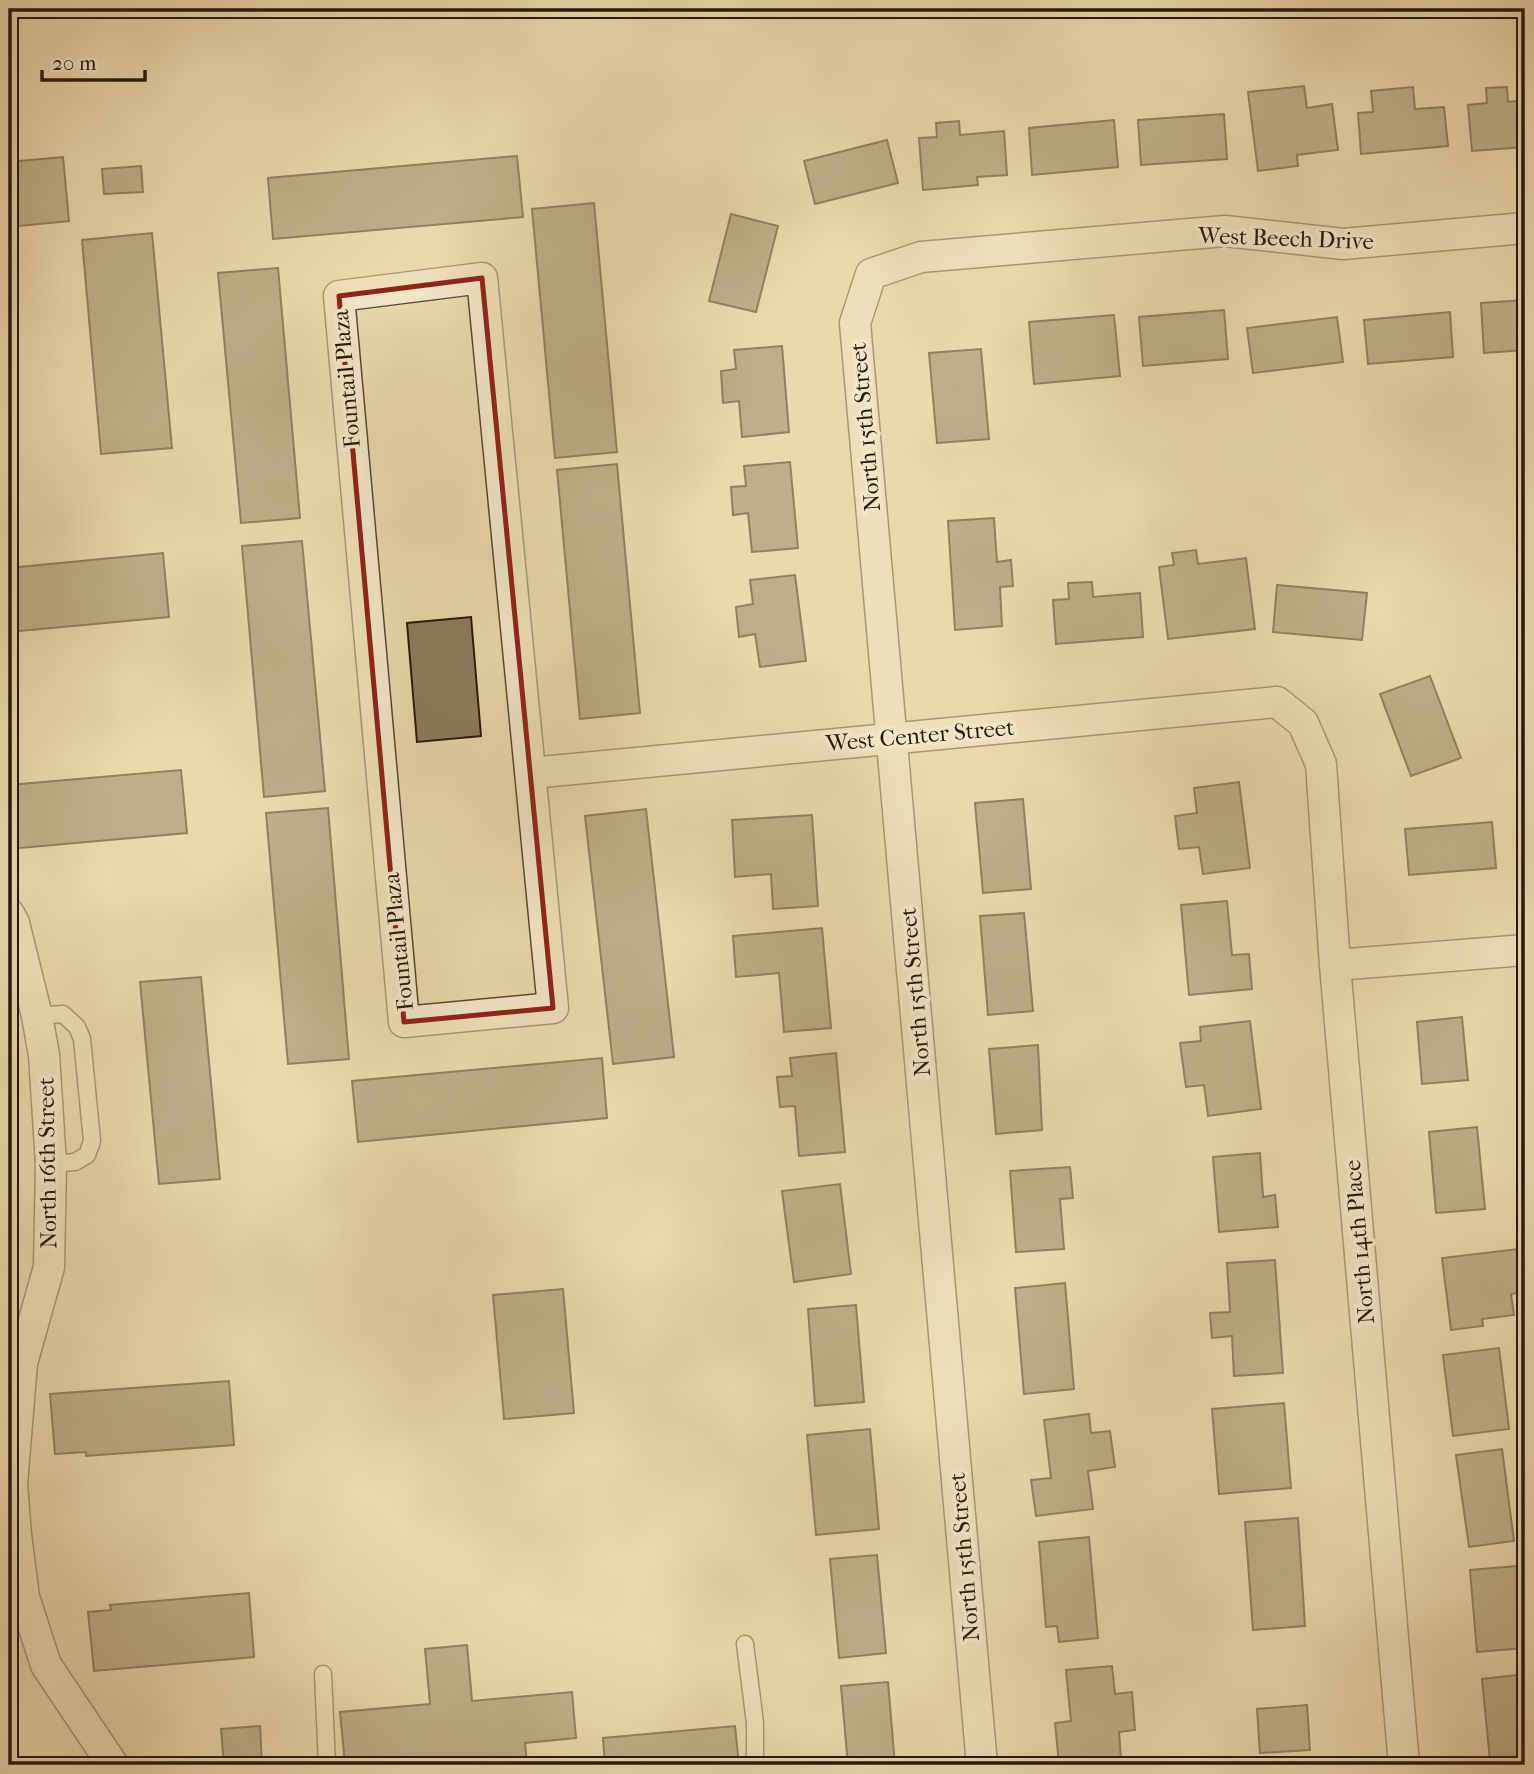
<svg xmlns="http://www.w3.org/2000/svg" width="1534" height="1774" font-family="'IM FELL French Canon',serif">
	<rect width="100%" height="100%" fill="#e9d9ab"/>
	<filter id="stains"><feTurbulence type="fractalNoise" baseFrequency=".00286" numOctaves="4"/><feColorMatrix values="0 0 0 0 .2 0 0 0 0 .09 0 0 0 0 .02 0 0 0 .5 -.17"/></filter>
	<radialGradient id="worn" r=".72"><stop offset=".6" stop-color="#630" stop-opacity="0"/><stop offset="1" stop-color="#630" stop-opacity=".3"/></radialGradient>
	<!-- building -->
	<g fill="#8b7c5e" stroke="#26180a" stroke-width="2">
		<path d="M1304,86L1307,108L1332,104L1338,150L1297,155L1298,166L1258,171L1248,92Z"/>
		<path d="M1413,87L1415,109L1444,107L1448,146L1361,154L1358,113L1373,112L1371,91Z"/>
		<path d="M1507,87L1508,102L1525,100V147L1472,151L1468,105L1487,103L1486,88Z"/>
		<path d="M1224,114L1227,159L1141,165L1138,120Z"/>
		<path d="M1114,120L1118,167L1032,175L1029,128Z"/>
		<path d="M959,121L960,135L1004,131L1007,175L977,177L978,185L923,190L919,138L937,137L936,123Z"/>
		<path d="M887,140L898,183L815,204L804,161Z"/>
		<path d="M517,156L523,217L273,239L268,178Z"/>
		<path d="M63,157L69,221L9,227V162Z"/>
		<path d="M141,166L143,192L104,194L102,169Z"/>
		<path d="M594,203L617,452L555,458L532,209Z"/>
		<path d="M731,214L778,226L756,312L709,301Z"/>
		<path d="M152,233L172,448L101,454L82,240Z"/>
		<path d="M278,268L300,518L241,523L218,273Z"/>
		<path d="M1525,300V350L1484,353L1481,303Z"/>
		<path d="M1224,310L1228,359L1143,366L1139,317Z"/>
		<path d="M1450,312L1453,357L1368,364L1364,320Z"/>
		<path d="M1114,315L1120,376L1034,384L1029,322Z"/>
		<path d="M1337,317L1343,362L1253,373L1247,328Z"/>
		<path d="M782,346L789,432L742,437L739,401L723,403L721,371L736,369L734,350Z"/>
		<path d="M981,349L989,439L937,443L929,353Z"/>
		<path d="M790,462L798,548L752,552L748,513L733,515L731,487L746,486L744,466Z"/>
		<path d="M617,464L640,713L580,719L557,470Z"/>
		<path d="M994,518L997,562L1011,560L1013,586L1000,587L1002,626L955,630L948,521Z"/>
		<path d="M302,541L325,791L264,797L242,546Z"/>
		<path d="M1196,550L1198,564L1246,558L1255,629L1168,639L1159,567L1174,565L1172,553Z"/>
		<path d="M163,553L169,617L9,632V568Z"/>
		<path d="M795,575L806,661L760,667L755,634L739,637L736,607L753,604L750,580Z"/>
		<path d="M1092,582L1093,597L1140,593L1143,637L1056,644L1053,600L1069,599L1068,583Z"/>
		<path d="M1277,585L1367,593L1362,640L1273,632Z"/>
		<path d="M471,617L481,736L417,742L407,623Z"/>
		<path d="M1430,676L1461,758L1411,776L1380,694Z"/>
		<path d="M181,770L187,833L9,849V785Z"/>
		<path d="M1239,782L1250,868L1203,874L1199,847L1179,849L1175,816L1197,813L1194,788Z"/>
		<path d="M1023,799L1031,889L983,893L975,803Z"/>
		<path d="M328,808L349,1059L288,1064L266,813Z"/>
		<path d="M646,809L674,1057L613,1064L585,816Z"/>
		<path d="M812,815L818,906L773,909L771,874L735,877L732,820Z"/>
		<path d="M1492,822L1496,868L1409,875L1405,829Z"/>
		<path d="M1227,901L1232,955L1249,954L1252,989L1189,995L1181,905Z"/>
		<path d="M1024,913L1033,1011L988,1015L980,916Z"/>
		<path d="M822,928L831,1028L784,1032L779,973L736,977L733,936Z"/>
		<path d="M201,977L220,1179L159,1184L140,982Z"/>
		<path d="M1462,1017L1468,1080L1422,1084L1417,1022Z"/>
		<path d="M1250,1021L1261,1109L1208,1116L1204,1085L1186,1087L1180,1043L1201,1041L1200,1027Z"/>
		<path d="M1038,1045L1042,1130L996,1134L989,1049Z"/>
		<path d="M836,1053L845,1152L799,1156L795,1106L780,1107L777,1077L792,1076L790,1058Z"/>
		<path d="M602,1058L607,1118L358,1142L352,1081Z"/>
		<path d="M1477,1127L1485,1209L1436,1213L1429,1132Z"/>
		<path d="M1260,1153L1263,1197L1275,1195L1278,1227L1219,1232L1213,1157Z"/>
		<path d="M1070,1167L1073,1198L1060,1199L1064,1249L1016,1252L1010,1171Z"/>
		<path d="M840,1184L851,1274L794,1282L782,1191Z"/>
		<path d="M1518,1249L1524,1292L1511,1294L1514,1315L1482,1319L1483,1326L1451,1330L1442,1258Z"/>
		<path d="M1275,1260L1283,1373L1234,1376L1232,1336L1212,1338L1210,1313L1230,1312L1227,1263Z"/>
		<path d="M1065,1283L1074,1389L1024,1394L1015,1288Z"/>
		<path d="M563,1289L574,1413L504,1419L493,1295Z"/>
		<path d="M856,1305L864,1402L815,1406L808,1309Z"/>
		<path d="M1499,1348L1509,1429L1453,1436L1443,1355Z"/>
		<path d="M229,1381L234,1445L86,1456V1452L55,1454L50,1394Z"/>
		<path d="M1284,1403L1291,1488L1219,1494L1212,1409Z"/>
		<path d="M1089,1414L1091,1433L1110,1431L1115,1467L1088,1471L1093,1509L1036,1516L1031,1480L1051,1478L1044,1420Z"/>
		<path d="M870,1429L879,1529L816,1535L807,1435Z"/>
		<path d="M1502,1449L1514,1541L1469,1547L1456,1455Z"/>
		<path d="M1298,1518L1305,1626L1253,1630L1245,1522Z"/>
		<path d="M1089,1537L1098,1638L1059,1642L1057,1626L1046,1627L1039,1542Z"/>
		<path d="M877,1555L886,1653L839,1658L830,1559Z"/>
		<path d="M1517,1566L1521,1619H1525V1648L1477,1652L1470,1570Z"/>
		<path d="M249,1593L254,1657L94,1671L88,1612L111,1610L110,1605Z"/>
		<path d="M467,1645L472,1701L572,1692L576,1738L525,1743L527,1765H345L340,1712L430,1704L425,1649Z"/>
		<path d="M1112,1666L1115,1694L1132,1692L1135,1730L1119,1732L1121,1759L1059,1764L1055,1723L1071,1721L1066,1670Z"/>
		<path d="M1525,1674V1757L1490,1760L1482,1679Z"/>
		<path d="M888,1682L895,1765H848L841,1686Z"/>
		<path d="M1307,1705L1310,1750L1260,1753L1257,1709Z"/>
		<path d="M260,1726L262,1765H224L221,1729Z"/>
		<path d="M735,1726L739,1765H605L603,1738Z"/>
	</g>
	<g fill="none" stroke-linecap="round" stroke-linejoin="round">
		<defs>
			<g id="lane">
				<path d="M37,1016L63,1014L77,1027L82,1039L92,1141L87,1155L75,1162L51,1164"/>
				<path d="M745,1644L755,1723V1765"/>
				<path d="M323,1674L327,1765"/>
			</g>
			<g id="street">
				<path d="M482,278L553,1008L404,1022L339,296Z"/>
				<path d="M531,773L1277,702L1303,723L1321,764L1335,965L1404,1765"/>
				<path d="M9,914L14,923L37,1016L44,1055L51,1164L49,1267L22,1363L12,1484L16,1535L24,1597L46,1665L113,1765"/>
				<path d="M1335,965L1525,950"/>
				<path d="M982,1765L855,323L871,274L921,257L1225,231L1343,244L1525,228"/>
			</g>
		</defs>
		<!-- lane casing -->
		<use href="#lane" stroke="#574832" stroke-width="19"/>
		<!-- street casing -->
		<use href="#street" stroke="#574832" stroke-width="33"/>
		<!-- lane -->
		<use href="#lane" stroke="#f1e6c8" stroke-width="16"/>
		<!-- street -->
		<use href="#street" stroke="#f1e6c8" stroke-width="30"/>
	</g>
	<!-- marked area -->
	<path d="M0 0H1534V1774H0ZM482,278L553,1008L404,1022L339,296Z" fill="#e9d9ab" fill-opacity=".55" fill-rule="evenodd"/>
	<path fill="none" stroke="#8f2418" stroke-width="5" stroke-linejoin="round" d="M482,278L553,1008L404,1022L339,296Z"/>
	<g text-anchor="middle" stroke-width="7" stroke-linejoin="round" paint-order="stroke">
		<!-- street labels -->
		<g font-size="23" fill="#26180a" stroke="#f1e6c8">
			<text transform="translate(1286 238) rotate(2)" y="8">West Beech Drive</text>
			<text transform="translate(346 379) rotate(-95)" y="8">Fountail Plaza</text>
			<text transform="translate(865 427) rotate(-95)" y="8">North 15th Street</text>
			<text transform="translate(920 735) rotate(-5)" y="8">West Center Street</text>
			<text transform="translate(398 942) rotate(-96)" y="8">Fountail Plaza</text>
			<text transform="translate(915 992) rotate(-95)" y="8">North 15th Street</text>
			<text transform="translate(47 1163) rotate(-91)" y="8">North 16th Street</text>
			<text transform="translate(1359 1242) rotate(-95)" y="8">North 14th Place</text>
			<text transform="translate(964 1557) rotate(-95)" y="8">North 15th Street</text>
		</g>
	</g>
	<!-- margin -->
	<rect width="1534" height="1774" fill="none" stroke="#e9d9ab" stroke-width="35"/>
	<rect x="10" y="10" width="1513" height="1753" fill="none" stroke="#26180a" stroke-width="3.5"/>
	<rect x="18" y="18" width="1499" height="1739" fill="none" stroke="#26180a" stroke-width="2"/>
	<!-- scale -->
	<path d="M42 70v10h103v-10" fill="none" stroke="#26180a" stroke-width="3.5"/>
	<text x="52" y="70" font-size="21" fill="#26180a" stroke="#f1e6c8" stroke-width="5" paint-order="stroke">20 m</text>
	<rect width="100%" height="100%" filter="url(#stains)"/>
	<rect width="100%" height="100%" fill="url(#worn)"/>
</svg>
